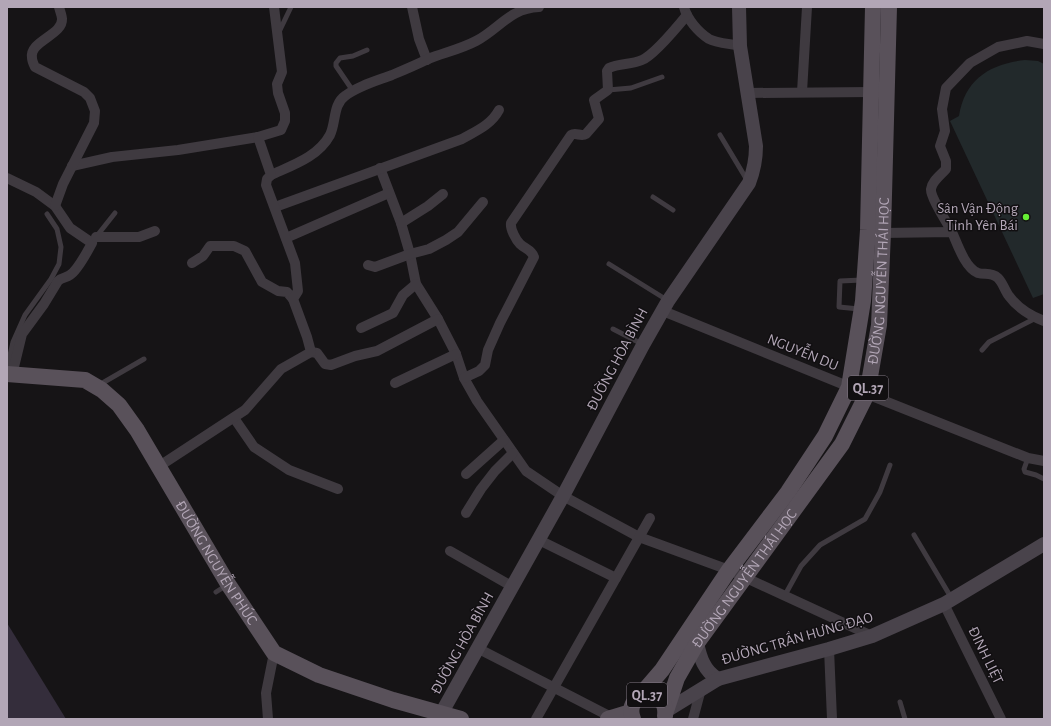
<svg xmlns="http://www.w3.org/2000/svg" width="1051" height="726" font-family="'Alegreya Sans',sans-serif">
	<rect width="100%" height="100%" fill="#161416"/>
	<!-- green -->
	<path fill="#22292b" d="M1025,60L1038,61L1044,64V294L1033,298L950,121L959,116C965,79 990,64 1025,60Z"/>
	<!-- water -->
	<path fill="#342d3b" d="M7,623L66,719H7Z"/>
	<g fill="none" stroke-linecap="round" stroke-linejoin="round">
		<!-- lane -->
		<g stroke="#3f3a40" stroke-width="5">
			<path d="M279,32L291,7"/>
			<path d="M608,90L631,88L662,77"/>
			<path d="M353,91L336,66V63L340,58L353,56L367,50"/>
			<path d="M720,135L747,180"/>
			<path d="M653,197L673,210"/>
			<path d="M96,237L115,213"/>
			<path d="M609,264L667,300"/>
			<path d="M859,309L839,307L840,281L862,280"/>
			<path d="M613,329L642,344"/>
			<path d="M982,350L989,342L1036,318"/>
			<path d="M7,368L13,342L25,315L51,279L59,264L61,247L57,229L47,214"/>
			<path d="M99,385L144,359"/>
			<path d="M1028,458L1024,469L1025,472L1036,475L1044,479"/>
			<path d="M914,535L952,599"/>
			<path d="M216,592L227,585"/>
			<path d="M785,595L801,566L820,545L865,519L880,492L890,465"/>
			<path d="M900,702L905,719"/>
		</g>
		<!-- street -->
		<g stroke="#3f3a40" stroke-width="10">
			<path d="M412,7L419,39L427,60"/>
			<path d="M684,7C687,19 698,32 709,39C716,43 732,44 740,46"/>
			<path d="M802,92L807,7"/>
			<path d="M748,93L872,92"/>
			<path d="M72,166L112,157L178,150L258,137"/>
			<path d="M380,168L401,223L410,254L416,284L438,319L456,354L464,378L477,401L526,471L563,496L639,537L729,570L872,636"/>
			<path d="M271,175C293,165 318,157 330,135C336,123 333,104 345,96C358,86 376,81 392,75C404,70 416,65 428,59C443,53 461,49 476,41C499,29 510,8 539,7"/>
			<path d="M7,178L36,192L55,206L70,228L92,243C87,252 78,270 70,275C66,278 62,277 58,281L44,304L22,334L12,375"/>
			<path d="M55,206L63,184L94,123L95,111L90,98L84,92L35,67C34,65 32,61 32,58C29,41 63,35 62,19C62,16 60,11 59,7"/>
			<path d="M275,207L462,139C476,131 491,125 499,110"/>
			<path d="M401,223L428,206L443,194"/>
			<path d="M952,232C948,224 930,197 931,189C932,181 941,175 946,169V161L940,146L945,131L942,109L946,88L970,63L998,47L1027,41L1044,44"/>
			<path d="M883,233L952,232C957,243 965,268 978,273C985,275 991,272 998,278C1003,283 1005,291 1009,296C1017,307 1031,316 1044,321"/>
			<path d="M96,237H139L155,231"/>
			<path d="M286,238L389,193"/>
			<path d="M192,263L203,256L210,246H234L245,251L262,282L278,291L287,292L293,299"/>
			<path d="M368,265L375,267L410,254L429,249L446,240L458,232L483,202"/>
			<path d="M663,311L867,394L1028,458L1044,461"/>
			<path d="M361,328L393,313L403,295L416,284"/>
			<path d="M311,352L317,353L325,364L331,365L355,356L377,351L438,319"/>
			<path d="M464,378L479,371L485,365L488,350L500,323L534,257C532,250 525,249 520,244C516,240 510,229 511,223L571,135C576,132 581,137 586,134L599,119L594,100L608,90L607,71L609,68C619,63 631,65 642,60C654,55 678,26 687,15"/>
			<path d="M395,383L456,354"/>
			<path d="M234,418L254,447L289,470L338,489"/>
			<path d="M158,467L245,410L281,369L311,352L307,337L293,299L298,291L295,263L266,185L267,179L271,175L258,137L281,130L285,121V113L278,93L277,84L282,72L274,7"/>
			<path d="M466,474L504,440"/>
			<path d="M466,513L481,489L495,471L513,453"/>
			<path d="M539,540L616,578"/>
			<path d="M450,551L513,587"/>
			<path d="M944,604L1001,719"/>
			<path d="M479,649L613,718"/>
			<path d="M829,649L832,719"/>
			<path d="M268,719L266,693L274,653"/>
			<path d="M536,719L650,518"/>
			<path d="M693,719L701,689"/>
		</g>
		<!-- secondary -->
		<g stroke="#49434b" stroke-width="14">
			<path d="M697,643C700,657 704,671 718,679"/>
			<path d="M666,711L718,679L829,649L872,636L944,604L1044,544"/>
			<path d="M441,714L563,496L643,345L668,301L749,183C754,170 756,160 756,146L740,46L739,7"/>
		</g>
		<!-- primary -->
		<g stroke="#59515a" stroke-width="16">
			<path id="s1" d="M7,374L85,380L102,390L119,405L137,430L228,584L274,653L319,675L393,700L461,719"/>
			<path d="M637,699L662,670L729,570L788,492L825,436L849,387L863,301L868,230L873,7"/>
			<path id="s2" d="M666,711L677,678L697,643L842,444L867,394L879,325L883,233L889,7"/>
			<path d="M608,719L631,712L630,719"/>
			<path d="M633,719C622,691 669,684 665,716"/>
		</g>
	</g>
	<!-- markers -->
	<circle fill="#65ee34" stroke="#110f11" stroke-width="1.5" cx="1026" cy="217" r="4"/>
	<g text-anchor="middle" stroke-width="3" stroke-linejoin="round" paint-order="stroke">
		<!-- shield labels -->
		<g fill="#110f11" stroke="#827984" stroke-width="1">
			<rect x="848" y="376" width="40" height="24" rx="3"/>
			<rect x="627" y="683" width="40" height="24" rx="3"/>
		</g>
		<g font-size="14" font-weight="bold" fill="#b2a6b6">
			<text x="868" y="393">QL.37</text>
			<text x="647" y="700">QL.37</text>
		</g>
		<!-- poi labels -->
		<g font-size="15" fill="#b2a6b6" stroke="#110f11" text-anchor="end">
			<text x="1018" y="213">Sân Vận Động<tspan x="1018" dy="17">Tỉnh Yên Bái</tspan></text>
		</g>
		<!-- street labels -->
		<g font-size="15" fill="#b2a6b6" stroke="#110f11">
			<text dy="5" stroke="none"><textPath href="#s2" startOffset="491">ĐƯỜNG NGUYỄN THÁI HỌC</textPath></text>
			<text transform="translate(803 352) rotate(22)" y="5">NGUYỄN DU</text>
			<text transform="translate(617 359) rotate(-62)" y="5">ĐƯỜNG HÒA BÌNH</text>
			<text dy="5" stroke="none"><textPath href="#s1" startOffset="306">ĐƯỜNG NGUYỄN PHÚC</textPath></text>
			<text dy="5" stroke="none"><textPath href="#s2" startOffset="155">ĐƯỜNG NGUYỄN THÁI HỌC</textPath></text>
			<text transform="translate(797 638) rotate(-16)" y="5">ĐƯỜNG TRẦN HƯNG ĐẠO</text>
			<text transform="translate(462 643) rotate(-61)" y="5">ĐƯỜNG HÒA BÌNH</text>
			<text transform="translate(986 655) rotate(64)" y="5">ĐINH LIỆT</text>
		</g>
	</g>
	<!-- border -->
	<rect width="1051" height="726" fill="none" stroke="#b2a6b6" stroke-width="16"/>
</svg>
